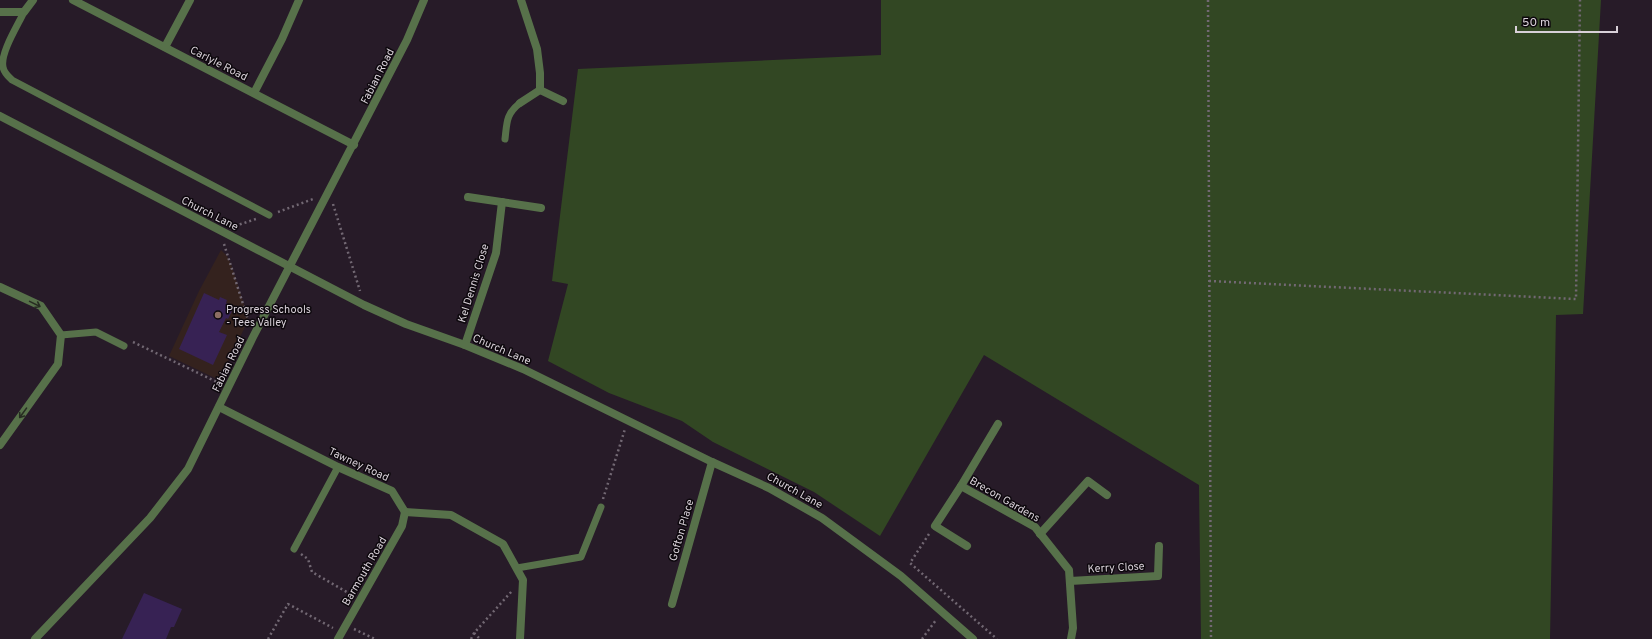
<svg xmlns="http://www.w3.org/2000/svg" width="1652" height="639" font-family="Overpass,sans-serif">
	<rect width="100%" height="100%" fill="#271b28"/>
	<!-- education -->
	<path fill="#34221e" d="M221,250L227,256L231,264L248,317L244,329L219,380L169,356L199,291Z"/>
	<!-- green -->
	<path fill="#324723" d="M881,0H1601L1583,314L1556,315L1550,639H1201L1199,485L984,355L880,536L814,492L713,442L682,421L609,393L548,361L568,284L552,281L578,69L881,55Z"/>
	<!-- building -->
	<g fill="#372254">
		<path d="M204,293L219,300L220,297L227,300L226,303L234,307L228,319L226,318L219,332L227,335L213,365L179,349Z"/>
		<path d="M144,593L182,609L174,627H171L166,639H122Z"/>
	</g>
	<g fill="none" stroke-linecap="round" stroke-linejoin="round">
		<!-- path -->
		<g stroke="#726873" stroke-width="2.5" stroke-dasharray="2 3" stroke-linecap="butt">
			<path d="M1208,0L1211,639"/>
			<path d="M333,204L360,291"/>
			<path d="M278,212L313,199"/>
			<path d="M235,226L256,219"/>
			<path d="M224,244L249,323"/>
			<path d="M1209,281L1576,299L1580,0"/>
			<path d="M133,342L219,383"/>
			<path d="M603,499L625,429"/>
			<path d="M929,534L910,563L997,639"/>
			<path d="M301,554L308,559L312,572L352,595"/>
			<path d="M354,629L375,639"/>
			<path d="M474,633L480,639"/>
			<path d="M268,639L288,604L333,628"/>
			<path d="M471,639L474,633L512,591"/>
			<path d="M922,639L936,620"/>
		</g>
		<!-- service -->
		<g stroke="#57714a" stroke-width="7">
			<path d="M24,12C18,25 0,53 3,67C4,73 8,76 12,80L269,215"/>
			<path d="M505,139C507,122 506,114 520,103"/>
			<path d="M61,335L96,332L124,346"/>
			<path d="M294,549L338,467"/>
			<path d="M517,568L581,557L601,507"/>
		</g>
		<!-- minor -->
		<g stroke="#57714a" stroke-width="8">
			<path d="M73,0L354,145"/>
			<path d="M521,0L537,49L540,73V90L563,101"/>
			<path d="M0,12H24L33,0"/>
			<path d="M165,47L190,0"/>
			<path d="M254,93L282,39L299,0"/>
			<path d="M520,103L540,90"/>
			<path d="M468,197L541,208"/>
			<path d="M0,287L41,306L61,335L58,364L0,445"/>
			<path d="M465,345L496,253L502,202"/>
			<path d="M219,407L338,467L392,491L405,512"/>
			<path d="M998,424L961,486L1035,527L1069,570L1073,628L1071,639"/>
			<path d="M961,486L935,526L967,546"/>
			<path d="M405,512L451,515L503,544L523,580L520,639"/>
			<path d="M1040,534L1088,481L1107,495"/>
			<path d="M1070,581L1158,576L1159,546"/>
			<path d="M672,604L712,462"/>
			<path d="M338,639L402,526L405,512"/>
		</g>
		<!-- tertiary -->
		<g stroke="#57714a" stroke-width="8">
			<path d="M0,116L364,305L406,324L465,345L523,369L712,462L769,488L822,518L901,576L973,639"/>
			<path d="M35,639L150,518L188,469L253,337L407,40L424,0"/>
		</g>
	</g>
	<!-- one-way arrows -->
	<defs><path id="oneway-shaft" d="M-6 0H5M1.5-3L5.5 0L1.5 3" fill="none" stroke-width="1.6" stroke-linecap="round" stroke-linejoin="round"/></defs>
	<g stroke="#272d22">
		<use href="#oneway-shaft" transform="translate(35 304) rotate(26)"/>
		<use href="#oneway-shaft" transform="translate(23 413) rotate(126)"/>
	</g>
	<!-- markers -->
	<circle fill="#8d6e63" stroke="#0d080d" stroke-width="1.5" cx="218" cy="315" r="4"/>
	<g text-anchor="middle" stroke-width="3" stroke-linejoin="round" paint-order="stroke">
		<!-- street labels -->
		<g font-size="11" fill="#d8d0d8" stroke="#0d080d">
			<text transform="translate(219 63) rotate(27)" y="4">Carlyle Road</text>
			<text transform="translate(377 76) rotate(-63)" y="4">Fabian Road</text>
			<text transform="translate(210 213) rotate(27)" y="4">Church Lane</text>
			<text transform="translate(473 283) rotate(-73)" y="4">Kel Dennis Close</text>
			<text transform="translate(502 349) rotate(23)" y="4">Church Lane</text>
			<text transform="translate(228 364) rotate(-64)" y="4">Fabian Road</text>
			<text transform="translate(359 464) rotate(25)" y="4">Tawney Road</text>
			<text transform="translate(795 490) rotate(29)" y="4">Church Lane</text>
			<text transform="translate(1005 499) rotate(30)" y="4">Brecon Gardens</text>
			<text transform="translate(681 530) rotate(-74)" y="4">Gofton Place</text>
			<text transform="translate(1116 567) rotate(-3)" y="4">Kerry Close</text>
			<text transform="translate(364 571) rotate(-60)" y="4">Barmouth Road</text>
		</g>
		<!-- poi labels -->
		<g font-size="11" fill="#d8d0d8" stroke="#0d080d" text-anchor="start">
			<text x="226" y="313">Progress Schools<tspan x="226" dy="13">- Tees Valley</tspan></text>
		</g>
	</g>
	<!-- scale -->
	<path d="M1516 26v6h101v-6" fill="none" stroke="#d8d0d8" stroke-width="2"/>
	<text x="1522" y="26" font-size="12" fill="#d8d0d8" stroke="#0d080d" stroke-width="3" paint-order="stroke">50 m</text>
</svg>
